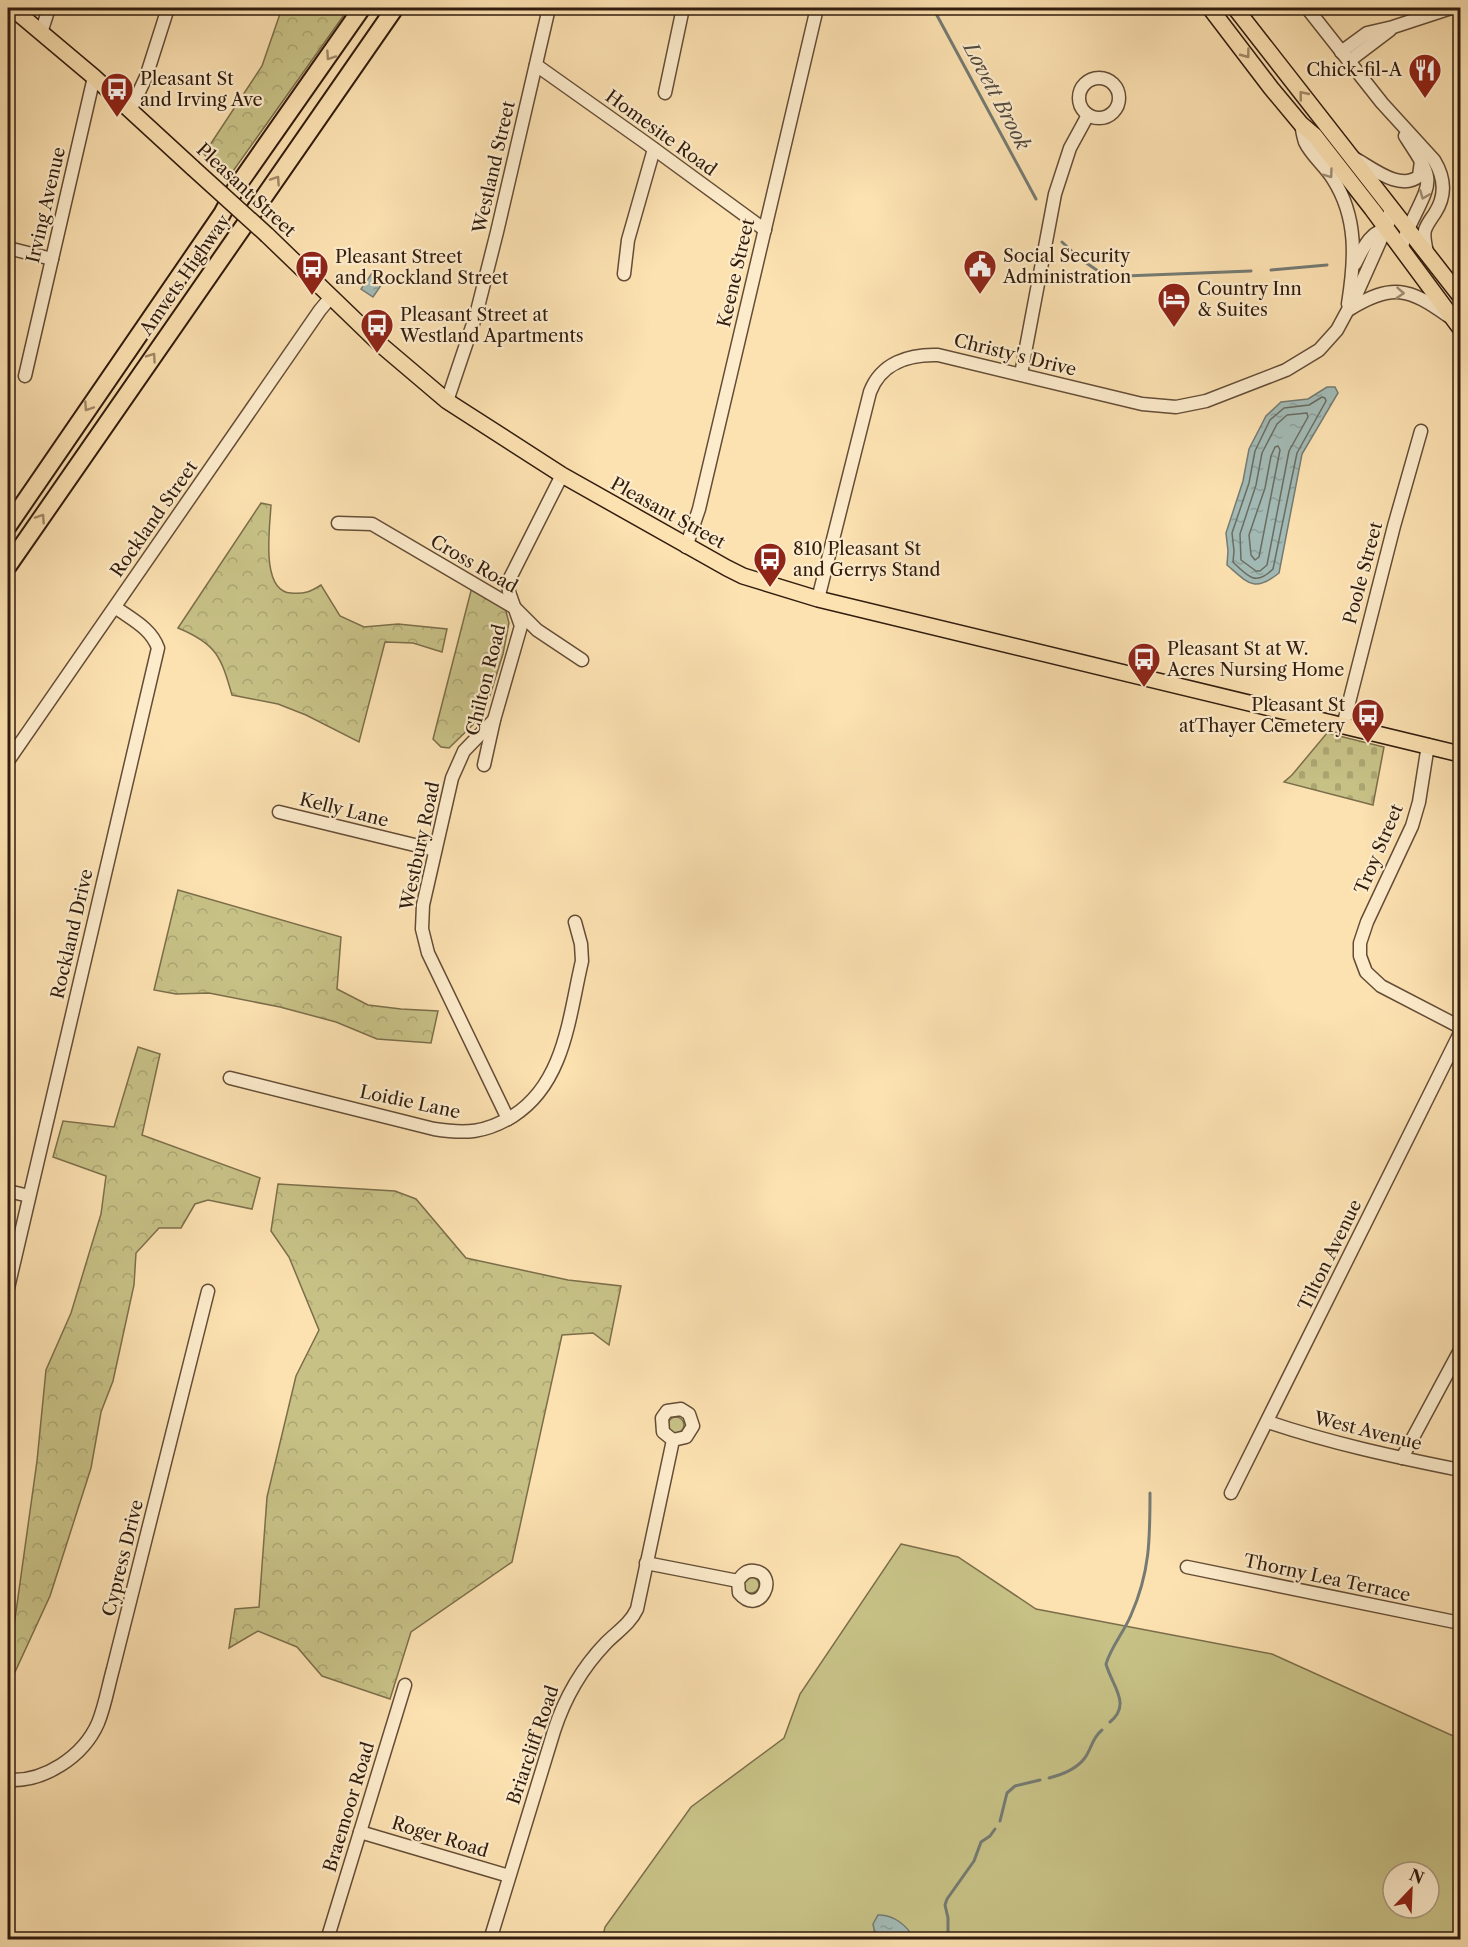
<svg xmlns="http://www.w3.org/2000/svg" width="1468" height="1947" font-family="'Libre Caslon Text',serif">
	<defs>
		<pattern id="forest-crowns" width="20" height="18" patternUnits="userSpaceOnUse" patternTransform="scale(1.5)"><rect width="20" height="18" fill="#c7c186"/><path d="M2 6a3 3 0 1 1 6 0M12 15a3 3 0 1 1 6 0" fill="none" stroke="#aba572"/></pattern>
		<pattern id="cemetery-stones" width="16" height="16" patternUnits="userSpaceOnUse" patternTransform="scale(1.5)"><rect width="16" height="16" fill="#c7c186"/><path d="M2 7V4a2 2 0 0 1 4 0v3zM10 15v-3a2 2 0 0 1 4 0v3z" fill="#aba572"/></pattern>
		<pattern id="water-ripples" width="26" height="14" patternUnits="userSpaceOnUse" patternTransform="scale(1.5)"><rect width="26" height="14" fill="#a3bbb6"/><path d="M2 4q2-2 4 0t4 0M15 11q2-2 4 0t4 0" fill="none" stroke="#8da09b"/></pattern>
	</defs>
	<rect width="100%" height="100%" fill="#fce1b1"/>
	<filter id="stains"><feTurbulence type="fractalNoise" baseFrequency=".00333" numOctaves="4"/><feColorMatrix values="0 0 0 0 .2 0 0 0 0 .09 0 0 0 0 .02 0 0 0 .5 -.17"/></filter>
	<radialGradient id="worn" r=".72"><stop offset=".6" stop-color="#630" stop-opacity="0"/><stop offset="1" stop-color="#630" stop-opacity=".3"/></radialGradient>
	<!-- green -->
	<g fill="#c7c186" stroke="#7c6e4a" stroke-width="1.5" fill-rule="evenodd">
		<circle cx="676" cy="1425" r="8"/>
		<path d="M901,1544L958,1557L1036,1609L1272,1654L1460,1739V1939L602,1940L605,1927L691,1807L784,1738L800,1694ZM1393,1872H1429V1908H1393Z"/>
		<circle cx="751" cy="1585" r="8"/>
	</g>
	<!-- forest -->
	<g fill="url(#forest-crowns)" stroke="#7c6e4a" stroke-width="1.5">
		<path d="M282,8H349L226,181L204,154L262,66Z"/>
		<path d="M261,503L271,505C270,527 260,591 291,593C305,594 310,592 321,585L340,616L364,627L398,624L447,629L442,652L413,643L385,642L359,742L306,715L278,704L232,695C221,657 217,644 178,628Z"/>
		<path d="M472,587L498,602L506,611L509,623L503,654L484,714L449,748L441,747L433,739Z"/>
		<path d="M178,890L341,937L337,989L368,1005L401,1009L438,1011L431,1043L377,1039L336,1022L280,1007L209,993L176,994L154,990Z"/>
		<path d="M138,1047L160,1054L142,1135L260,1178L252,1209L208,1200L195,1204L181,1228H159L136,1253L134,1285L113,1381L101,1412L91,1468L50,1596L15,1672L8,1669L37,1461L46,1370L71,1313L101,1214L106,1176L53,1157L63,1121L114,1127Z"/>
		<path d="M278,1184L395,1191L416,1199L466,1258L568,1280L621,1286L609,1345L593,1333L562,1335L512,1562L411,1632L390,1699L322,1676L297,1647L258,1631L229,1648L235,1609L259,1607L267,1497L296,1376L319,1330L289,1257L271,1231Z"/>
	</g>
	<!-- cemetery -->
	<path fill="url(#cemetery-stones)" stroke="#7c6e4a" stroke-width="1.5" d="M1327,733L1384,747L1373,805L1284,782L1292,775Z"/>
	<!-- water -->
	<g fill="url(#water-ripples)" stroke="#757b73" stroke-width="1.5">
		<path d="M372,273L384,281L373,297L361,289Z"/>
		<path d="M1327,387H1335L1338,393L1302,454L1279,573C1254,593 1248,583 1227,565L1228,551L1226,533L1243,481L1249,449L1266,416L1281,402L1308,399Z"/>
		<path d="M878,1915C893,1914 908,1926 914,1939H887L875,1934L873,1924Z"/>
	</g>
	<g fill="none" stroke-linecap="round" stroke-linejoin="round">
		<!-- shore -->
		<g stroke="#6a6c62" stroke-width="1.5">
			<path d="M1322,397L1325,398L1326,401L1297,453L1273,569C1256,586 1248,577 1233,562L1234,551L1232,533L1249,483L1255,451L1270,420L1284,408L1309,405Z"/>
			<path d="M1307,413L1308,417L1289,451L1267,565L1260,571H1256L1241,560L1240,534L1256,485L1262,453L1277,424L1287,415Z"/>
			<path d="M1278,446L1280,450L1259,557L1255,560L1251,555L1249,535L1265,488L1271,456L1275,447Z"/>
		</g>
		<!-- stream -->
		<g stroke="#757b73" stroke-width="3">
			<path d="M933,8L1036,199"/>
			<path d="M1062,242L1079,258L1101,273L1125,276L1251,271"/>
			<path d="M1455,257H1460"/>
			<path d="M1271,270L1327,265"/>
			<path d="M1110,1722C1132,1704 1112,1686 1106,1664C1111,1647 1124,1632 1131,1615C1150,1572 1150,1539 1150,1493"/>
			<path d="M1049,1778C1061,1775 1076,1769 1084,1759C1092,1749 1091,1739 1102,1730"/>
			<path d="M1000,1821L1007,1793L1015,1786L1040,1780"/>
			<path d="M872,1940L875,1932"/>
			<path d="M948,1940V1918L945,1905L947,1899L974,1861L981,1842L990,1836L995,1829"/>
		</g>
		<defs>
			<g id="minor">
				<path d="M1307,8L1382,103L1434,160C1445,178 1446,196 1435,213C1431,219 1427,224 1425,230C1423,237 1426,246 1427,253"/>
				<path d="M41,33L49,8"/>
				<path d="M1341,52L1367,33L1393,27L1451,8"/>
				<path d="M1349,61L1390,30"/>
				<path d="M536,65L646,143L765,230"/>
				<circle cx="1099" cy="98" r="20"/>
				<path d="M665,93L683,8"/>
				<path d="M130,111L146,77L168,8"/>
				<path d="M1301,124C1302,129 1303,136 1305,142C1311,155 1325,166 1333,179C1358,218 1355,260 1348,304"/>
				<path d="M1354,158C1371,167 1400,192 1419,176L1421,161"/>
				<path d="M8,248L52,259"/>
				<path d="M1403,252C1401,242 1406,235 1410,225C1433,177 1435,182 1405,136"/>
				<path d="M1355,264C1362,251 1370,230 1388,229"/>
				<path d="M624,274L628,240L654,149"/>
				<path d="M1350,309C1392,283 1409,288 1448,316"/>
				<path d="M1021,374L1055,194L1070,148L1088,115"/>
				<path d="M25,376L94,77"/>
				<path d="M447,401L476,315L497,232L549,8"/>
				<path d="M338,523L372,524L515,608L537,630L582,660"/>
				<path d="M686,547L699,509L817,8"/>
				<path d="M818,599L870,392C881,363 909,354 938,355L1142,404L1176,407L1206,401L1286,370L1319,350L1337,330L1357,293L1390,219V206"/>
				<path d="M494,720L464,751L452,778L423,905L422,929L428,953L508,1119"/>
				<path d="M1343,726L1394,526L1421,431"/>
				<path d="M1428,745L1419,802L1412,826L1367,922L1360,943V956L1366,972L1381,986L1460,1027"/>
				<path d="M8,761L320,310L331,297"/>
				<path d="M484,765L494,720L521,626L509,592L508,582L562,475"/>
				<path d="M279,812L435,850"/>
				<path d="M230,1078L434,1129C466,1134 485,1133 513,1116C565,1083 569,1016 582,961L581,944L575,922"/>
				<path d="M8,1191L29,1196"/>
				<path d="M8,1288L158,648C151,628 131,619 115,607"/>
				<path d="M1268,1422C1330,1443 1395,1457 1460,1470"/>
				<path d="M1402,1458L1460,1350"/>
				<path d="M1231,1493L1460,1033"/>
				<path d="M646,1563L738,1581C742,1575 746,1570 754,1571C780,1574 760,1618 739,1593L738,1581"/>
				<path d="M1187,1567L1460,1623"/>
				<path d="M8,1780C44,1782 83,1757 98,1723C105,1706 108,1687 113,1669L208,1291"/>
				<path d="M360,1832L509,1876"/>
				<path d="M327,1940L405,1685"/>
				<path d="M490,1940L554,1731C565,1697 581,1669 606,1643C618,1631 630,1624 637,1609L673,1440L686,1437L693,1426L689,1414L681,1409L667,1411L662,1418L663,1432L673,1440"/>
			</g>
			<g id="major">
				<path d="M12,8L94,77L193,168"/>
				<path d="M1210,8L1271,88L1301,124L1315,136L1372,209L1460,328"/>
				<path d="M1235,8L1460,296"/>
				<path d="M267,235L381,345L447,401L562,475L727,568L743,576L818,599L1460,754"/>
			</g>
			<g id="highway">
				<path d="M8,526L222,214L236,188L362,8"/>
				<path d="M8,566L395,8"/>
			</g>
		</defs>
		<!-- minor casing -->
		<use href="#minor" stroke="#644d37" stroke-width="15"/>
		<!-- major casing -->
		<use href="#major" stroke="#311c0e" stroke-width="18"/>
		<!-- highway casing -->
		<use href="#highway" stroke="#311c0e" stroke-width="20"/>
		<!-- minor -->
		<use href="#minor" stroke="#fdeccc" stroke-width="12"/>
		<!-- major -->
		<use href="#major" stroke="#fce1b1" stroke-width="15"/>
		<!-- highway -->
		<use href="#highway" stroke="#fce1b1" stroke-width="16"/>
		<defs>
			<path id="major-bridge" d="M193,168L267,235"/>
		</defs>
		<!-- major-bridge casing -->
		<use href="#major-bridge" stroke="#311c0e" stroke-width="18" stroke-linecap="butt"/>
		<!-- major-bridge -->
		<use href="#major-bridge" stroke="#fce1b1" stroke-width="15"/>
	</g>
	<!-- one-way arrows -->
	<defs><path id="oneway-chevron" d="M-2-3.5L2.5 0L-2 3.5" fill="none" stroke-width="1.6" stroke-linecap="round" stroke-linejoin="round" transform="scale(1.5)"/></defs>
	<g stroke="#a18868">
		<use href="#oneway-chevron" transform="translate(1246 54) rotate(53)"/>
		<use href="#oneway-chevron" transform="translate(330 56) rotate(124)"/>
		<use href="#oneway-chevron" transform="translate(1303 95) rotate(-129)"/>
		<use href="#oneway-chevron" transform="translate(276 180) rotate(-56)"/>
		<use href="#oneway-chevron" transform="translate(152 357) rotate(-55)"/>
		<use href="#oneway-chevron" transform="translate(88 407) rotate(124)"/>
		<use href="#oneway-chevron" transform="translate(41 518) rotate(-56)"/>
	</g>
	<g stroke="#a18e76">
		<use href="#oneway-chevron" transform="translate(1329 174) rotate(54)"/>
		<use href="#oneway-chevron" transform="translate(1424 195) rotate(112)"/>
		<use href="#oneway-chevron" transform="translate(1400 293) rotate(4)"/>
	</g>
	<!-- icons -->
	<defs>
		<symbol id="restaurant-pin" viewBox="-11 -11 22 30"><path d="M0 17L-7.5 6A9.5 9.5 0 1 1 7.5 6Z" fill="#8f2418" stroke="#fdeccc"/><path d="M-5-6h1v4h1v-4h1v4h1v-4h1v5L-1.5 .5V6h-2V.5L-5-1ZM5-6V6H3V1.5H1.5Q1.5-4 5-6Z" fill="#fff"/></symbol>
		<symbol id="bus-pin" viewBox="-11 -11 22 30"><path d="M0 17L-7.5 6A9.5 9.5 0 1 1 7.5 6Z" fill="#8f2418" stroke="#fdeccc"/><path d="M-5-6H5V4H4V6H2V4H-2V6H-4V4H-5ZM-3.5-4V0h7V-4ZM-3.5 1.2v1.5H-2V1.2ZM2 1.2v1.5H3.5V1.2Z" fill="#fff"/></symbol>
		<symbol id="civic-pin" viewBox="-11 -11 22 30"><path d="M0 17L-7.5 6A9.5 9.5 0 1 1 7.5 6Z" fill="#8f2418" stroke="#fdeccc"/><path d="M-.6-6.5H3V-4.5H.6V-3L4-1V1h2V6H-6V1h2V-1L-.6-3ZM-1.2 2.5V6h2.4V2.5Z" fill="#fff"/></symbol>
		<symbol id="hotel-pin" viewBox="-11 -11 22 30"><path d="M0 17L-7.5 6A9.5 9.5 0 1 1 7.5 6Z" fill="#8f2418" stroke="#fdeccc"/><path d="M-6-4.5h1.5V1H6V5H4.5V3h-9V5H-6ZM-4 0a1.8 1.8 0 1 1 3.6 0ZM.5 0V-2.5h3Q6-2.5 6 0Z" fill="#fff"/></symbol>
	</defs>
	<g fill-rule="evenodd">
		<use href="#restaurant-pin" x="1406" y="51" width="38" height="52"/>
		<use href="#bus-pin" x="98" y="70" width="38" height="52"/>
		<use href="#civic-pin" x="961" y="247" width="38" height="52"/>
		<use href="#bus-pin" x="293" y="248" width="38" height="52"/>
		<use href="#hotel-pin" x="1155" y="280" width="38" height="52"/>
		<use href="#bus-pin" x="358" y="306" width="38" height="52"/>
		<use href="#bus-pin" x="751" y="540" width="38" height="52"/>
		<use href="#bus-pin" x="1125" y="640" width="38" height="52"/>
		<use href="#bus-pin" x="1349" y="696" width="38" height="52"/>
	</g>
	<g text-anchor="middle" stroke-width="4.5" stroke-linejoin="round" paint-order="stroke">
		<!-- poi labels -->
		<g font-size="18" fill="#311c0e" stroke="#fdeccc" text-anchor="start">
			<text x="1402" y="76" text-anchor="end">Chick-fil-A</text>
			<text x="140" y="85">Pleasant St<tspan x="140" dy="21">and Irving Ave</tspan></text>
			<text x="1003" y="262">Social Security<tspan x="1003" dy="21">Administration</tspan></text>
			<text x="335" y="263">Pleasant Street<tspan x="335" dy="21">and Rockland Street</tspan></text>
			<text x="1197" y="295">Country Inn<tspan x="1197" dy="21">&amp; Suites</tspan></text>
			<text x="400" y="321">Pleasant Street at<tspan x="400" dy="21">Westland Apartments</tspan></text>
			<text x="793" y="555">810 Pleasant St<tspan x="793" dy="21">and Gerrys Stand</tspan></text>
			<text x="1167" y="655">Pleasant St at W.<tspan x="1167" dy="21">Acres Nursing Home</tspan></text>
			<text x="1345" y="711" text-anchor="end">Pleasant St<tspan x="1345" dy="21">atThayer Cemetery</tspan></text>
		</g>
		<!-- street labels -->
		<g font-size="18" fill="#311c0e" stroke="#fdeccc">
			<text transform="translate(661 133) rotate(36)" y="6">Homesite Road</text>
			<text transform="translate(494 167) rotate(-77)" y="6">Westland Street</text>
			<text transform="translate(246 190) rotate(43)" y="6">Pleasant Street</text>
			<text transform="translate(46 205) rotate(-77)" y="6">Irving Avenue</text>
			<text transform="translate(736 273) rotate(-77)" y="6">Keene Street</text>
			<text transform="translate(185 275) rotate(-55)" y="6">Amvets Highway</text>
			<text transform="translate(1015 355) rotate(14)" y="6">Christy's Drive</text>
			<text transform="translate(668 513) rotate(29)" y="6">Pleasant Street</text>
			<text transform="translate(154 519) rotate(-55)" y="6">Rockland Street</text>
			<text transform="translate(474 564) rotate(30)" y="6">Cross Road</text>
			<text transform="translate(1363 573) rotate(-75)" y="6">Poole Street</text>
			<text transform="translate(486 680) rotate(-76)" y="6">Chilton Road</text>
			<text transform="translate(344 810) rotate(14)" y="6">Kelly Lane</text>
			<text transform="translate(420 846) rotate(-78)" y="6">Westbury Road</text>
			<text transform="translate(1379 849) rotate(-67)" y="6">Troy Street</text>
			<text transform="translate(72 934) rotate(-77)" y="6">Rockland Drive</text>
			<text transform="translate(410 1102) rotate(12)" y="6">Loidie Lane</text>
			<text transform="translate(1330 1255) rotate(-64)" y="6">Tilton Avenue</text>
			<text transform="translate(1368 1431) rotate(14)" y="6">West Avenue</text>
			<text transform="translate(123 1558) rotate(-76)" y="6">Cypress Drive</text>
			<text transform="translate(1327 1578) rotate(12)" y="6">Thorny Lea Terrace</text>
			<text transform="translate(533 1745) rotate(-71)" y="6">Briarcliff Road</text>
			<text transform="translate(349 1807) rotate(-73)" y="6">Braemoor Road</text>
			<text transform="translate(440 1837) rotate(17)" y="6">Roger Road</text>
		</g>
		<!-- water labels -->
		<g font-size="20" font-style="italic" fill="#534c40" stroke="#fdeccc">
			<text transform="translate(997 96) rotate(62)" y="7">Lovett Brook</text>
		</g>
	</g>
	<!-- margin -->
	<rect width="1468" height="1947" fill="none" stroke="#fce1b1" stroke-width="30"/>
	<rect x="9" y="9" width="1450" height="1929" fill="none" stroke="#311c0e" stroke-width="3"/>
	<rect x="15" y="15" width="1438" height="1917" fill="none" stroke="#311c0e" stroke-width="1.5"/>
	<!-- north arrow -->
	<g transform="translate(1411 1890) rotate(23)"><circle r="28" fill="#fdeccc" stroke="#ab9980" stroke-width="1.5"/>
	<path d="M0-4.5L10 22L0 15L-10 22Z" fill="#8f2418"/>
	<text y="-9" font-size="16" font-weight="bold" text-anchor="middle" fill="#311c0e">N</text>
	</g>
	<rect width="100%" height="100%" filter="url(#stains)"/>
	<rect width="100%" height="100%" fill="url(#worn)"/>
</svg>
